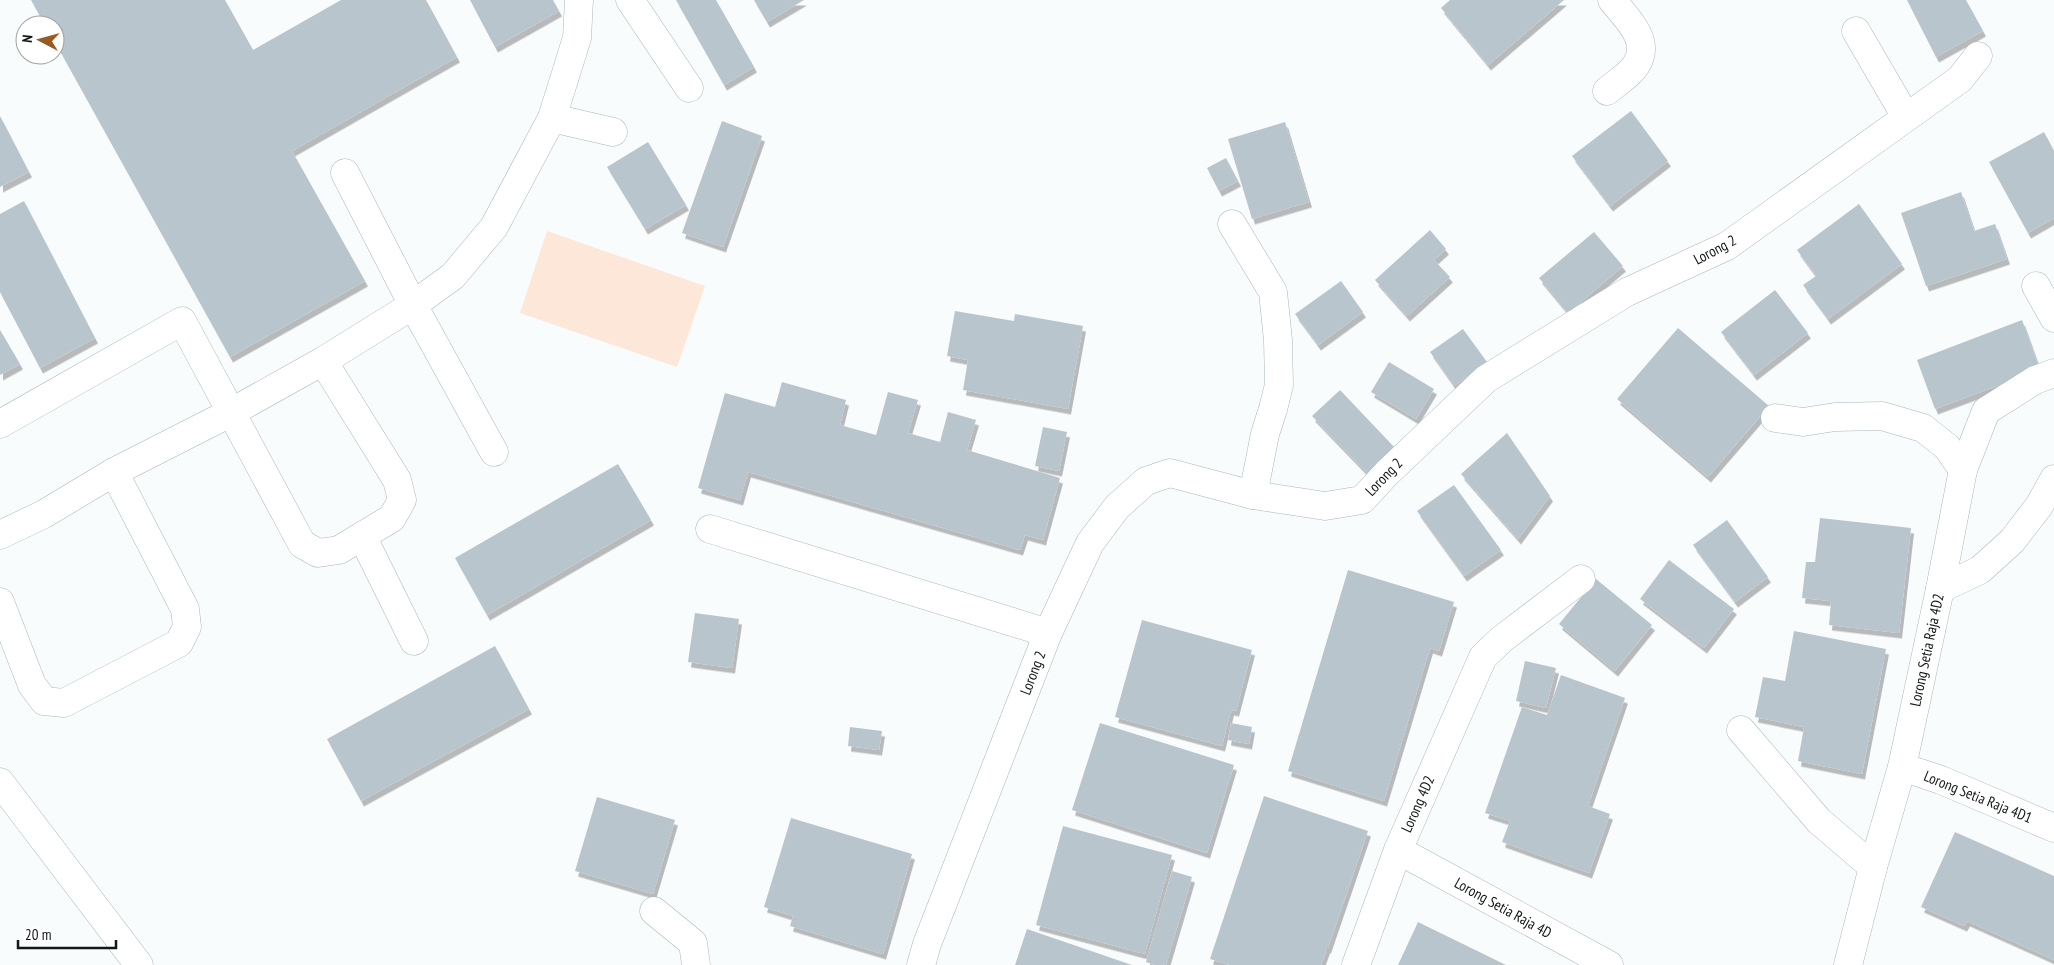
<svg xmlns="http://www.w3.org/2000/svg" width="2054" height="965" font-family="'PT Sans Narrow',sans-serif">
	<defs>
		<filter id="shadow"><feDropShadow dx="3" dy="5.5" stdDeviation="0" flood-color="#0004"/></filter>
	</defs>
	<rect width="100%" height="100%" fill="#f9fcfd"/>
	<!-- green -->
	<path fill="#fde7d8" d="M547,231L705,286L677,367L520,313Z"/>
	<!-- building -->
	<g fill="#b8c5cd" filter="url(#shadow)">
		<path d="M31,0H225L253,50L341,0H426L457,57L292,151L365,281L230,357L55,42V25H45Z"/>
		<path d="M470,0H553L559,11L495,47Z"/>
		<path d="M676,0H716L754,67L724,85Z"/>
		<path d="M754,0H804L767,22Z"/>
		<path d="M1450,0H1564L1488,65L1441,8Z"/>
		<path d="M1907,0H1966L1983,31L1936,57Z"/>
		<path d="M1631,111L1668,161L1610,206L1572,156Z"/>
		<path d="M0,116L29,172L0,187Z"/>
		<path d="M722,121L762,136L723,247L682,233Z"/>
		<path d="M1285,122L1309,202L1252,219L1228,139Z"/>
		<path d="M2044,132L2054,151V218L2028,233L1989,162Z"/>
		<path d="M648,142L686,205L645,229L607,167Z"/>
		<path d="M1226,158L1238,181L1219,191L1207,168Z"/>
		<path d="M1961,192L1974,231L1995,224L2007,259L1926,286L1901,213Z"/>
		<path d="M24,201L95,338L40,368L0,292V214Z"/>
		<path d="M1859,204L1902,264L1828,319L1803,285L1816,276L1797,250Z"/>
		<path d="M1430,230L1446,249L1434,260L1450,277L1407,316L1375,280Z"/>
		<path d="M1594,232L1623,266L1568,313L1539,278Z"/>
		<path d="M1341,281L1363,312L1318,345L1295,314Z"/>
		<path d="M1775,290L1808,333L1754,375L1721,332Z"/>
		<path d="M955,311L1014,321L1015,314L1083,326L1068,409L963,390L968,360L947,356Z"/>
		<path d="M2022,320L2042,376L2010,381L1935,409L1917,360Z"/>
		<path d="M1678,328L1769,406L1708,477L1617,399Z"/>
		<path d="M1463,329L1487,362L1454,386L1430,352Z"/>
		<path d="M0,330L20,364L0,375Z"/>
		<path d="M1389,362L1434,389L1416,419L1371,392Z"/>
		<path d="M782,382L846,400L840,425L876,435L888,392L918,400L908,433L940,442L948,412L976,420L967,450L1060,478L1043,540L1025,535L1020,550L748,472L740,500L698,488L725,393L775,407Z"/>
		<path d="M1340,390L1396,449L1369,475L1312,416Z"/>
		<path d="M1043,427L1067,432L1059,471L1035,466Z"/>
		<path d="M1507,433L1550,496L1518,539L1461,474Z"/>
		<path d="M618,464L651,520L487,615L455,558Z"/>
		<path d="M1454,485L1501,550L1464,576L1417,511Z"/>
		<path d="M1820,518L1911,528L1899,633L1829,625L1831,601L1802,598L1806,562H1815Z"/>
		<path d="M1727,520L1768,577L1735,602L1693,545Z"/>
		<path d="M1669,560L1734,609L1704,648L1640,599Z"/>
		<path d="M1348,570L1454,602L1439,651L1430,648L1384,801L1288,771Z"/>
		<path d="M1596,579L1652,625L1615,671L1559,624Z"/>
		<path d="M695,613L739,619L732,668L688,662Z"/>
		<path d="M1142,620L1252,650L1236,711L1231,710L1222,746L1115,717Z"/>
		<path d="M1794,631L1886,649L1862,774L1798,761L1804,727L1755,717L1763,677L1785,681Z"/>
		<path d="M495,646L529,709L361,801L327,739Z"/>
		<path d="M1525,661L1556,668L1546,708L1516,701Z"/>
		<path d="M1561,675L1625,698L1588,806L1610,814L1589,873L1502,842L1510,821L1485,813L1522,707L1547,715Z"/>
		<path d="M1100,723L1234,765L1207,853L1072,810Z"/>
		<path d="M1231,723L1252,727L1249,744L1228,740Z"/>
		<path d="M850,727L882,731L879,750L848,746Z"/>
		<path d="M1264,796L1368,831L1328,948H1327L1321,965H1230L1210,959Z"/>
		<path d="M597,797L675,820L653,894L575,871Z"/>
		<path d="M791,818L912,854L883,954L790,926L793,916L764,907Z"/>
		<path d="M1063,826L1172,855L1145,954L1036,925Z"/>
		<path d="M1955,832L2054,876V960L1967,921L1964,926L1921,907Z"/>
		<path d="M1172,871L1192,877L1166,965H1155L1146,962Z"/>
		<path d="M1418,922L1506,965H1398Z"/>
		<path d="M1027,929L1132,965H1015Z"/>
	</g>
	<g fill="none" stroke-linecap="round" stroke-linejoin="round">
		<defs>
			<g id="minor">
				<path d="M630,0L689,88"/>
				<path d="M1856,31L1906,117"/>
				<path d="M1607,91C1616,83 1630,75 1636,65C1652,40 1626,18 1612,0"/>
				<path d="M552,118L613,132"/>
				<path d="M345,173L413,305L494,452"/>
				<path d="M1232,224L1273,292L1278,340L1279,385L1273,409L1265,434L1253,495"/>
				<path d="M2036,286L2054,318"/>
				<path d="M1775,418L1803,422L1835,417L1882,416L1923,428L1947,447L1963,470"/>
				<path d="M0,424L182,321L302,544L318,553L339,550L392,518L402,500L397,480L323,361"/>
				<path d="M710,529L1048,633"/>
				<path d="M0,535L44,514L114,472L230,413L323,361L413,305L453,276L494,227L552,118L577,38L579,0"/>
				<path d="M362,536L414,641"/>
				<path d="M1940,589L1980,570L2012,541L2039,506L2054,479"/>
				<path d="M0,602L32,685L44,701L64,703L179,643L187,627L185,609L114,472"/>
				<path d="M1741,730L1819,821L1873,867"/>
				<path d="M1902,767L1941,780L2054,828"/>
				<path d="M0,782L139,965"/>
				<path d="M1398,850L1609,965"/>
				<path d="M654,911L693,943L696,965"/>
				<path d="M921,965L927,944L1048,633L1090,543L1117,507L1146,481L1170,473L1253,495L1325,506L1362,500L1387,473L1486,379L1627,292L1727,246L1960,79L1978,56"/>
				<path d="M1356,965L1398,850L1483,657L1502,639L1581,579"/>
				<path d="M1848,965L1873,867L1902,767L1940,589L1963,470L1986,411L2035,380L2054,373"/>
			</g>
		</defs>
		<!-- minor casing -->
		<use href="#minor" stroke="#a9b6be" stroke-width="29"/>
		<!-- minor -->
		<use href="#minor" stroke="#fff" stroke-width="28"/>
	</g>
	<g text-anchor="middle" stroke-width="4" stroke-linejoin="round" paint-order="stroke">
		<!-- street labels -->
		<g font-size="15" fill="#121719" stroke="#fff">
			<text transform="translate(1715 250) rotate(-28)" y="5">Lorong 2</text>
			<text transform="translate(1384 477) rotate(-46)" y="5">Lorong 2</text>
			<text transform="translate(1927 650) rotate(-78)" y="5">Lorong Setia Raja 4D2</text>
			<text transform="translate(1033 673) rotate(-69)" y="5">Lorong 2</text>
			<text transform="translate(1978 797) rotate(22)" y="5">Lorong Setia Raja 4D1</text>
			<text transform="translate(1418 804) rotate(-66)" y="5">Lorong 4D2</text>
			<text transform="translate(1503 908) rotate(29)" y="5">Lorong Setia Raja 4D</text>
		</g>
	</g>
	<!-- north arrow -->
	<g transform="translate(40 40) rotate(276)"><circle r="24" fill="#ffffff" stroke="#a0a2a3"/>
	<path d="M0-4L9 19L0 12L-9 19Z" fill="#9a5b23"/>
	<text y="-8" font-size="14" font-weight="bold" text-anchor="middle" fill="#121719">N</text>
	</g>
	<!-- scale -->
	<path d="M18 940v8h98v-8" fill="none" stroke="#121719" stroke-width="2.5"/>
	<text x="25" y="940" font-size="15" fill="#121719" stroke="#ffffff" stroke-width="4" paint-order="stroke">20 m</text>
</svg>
